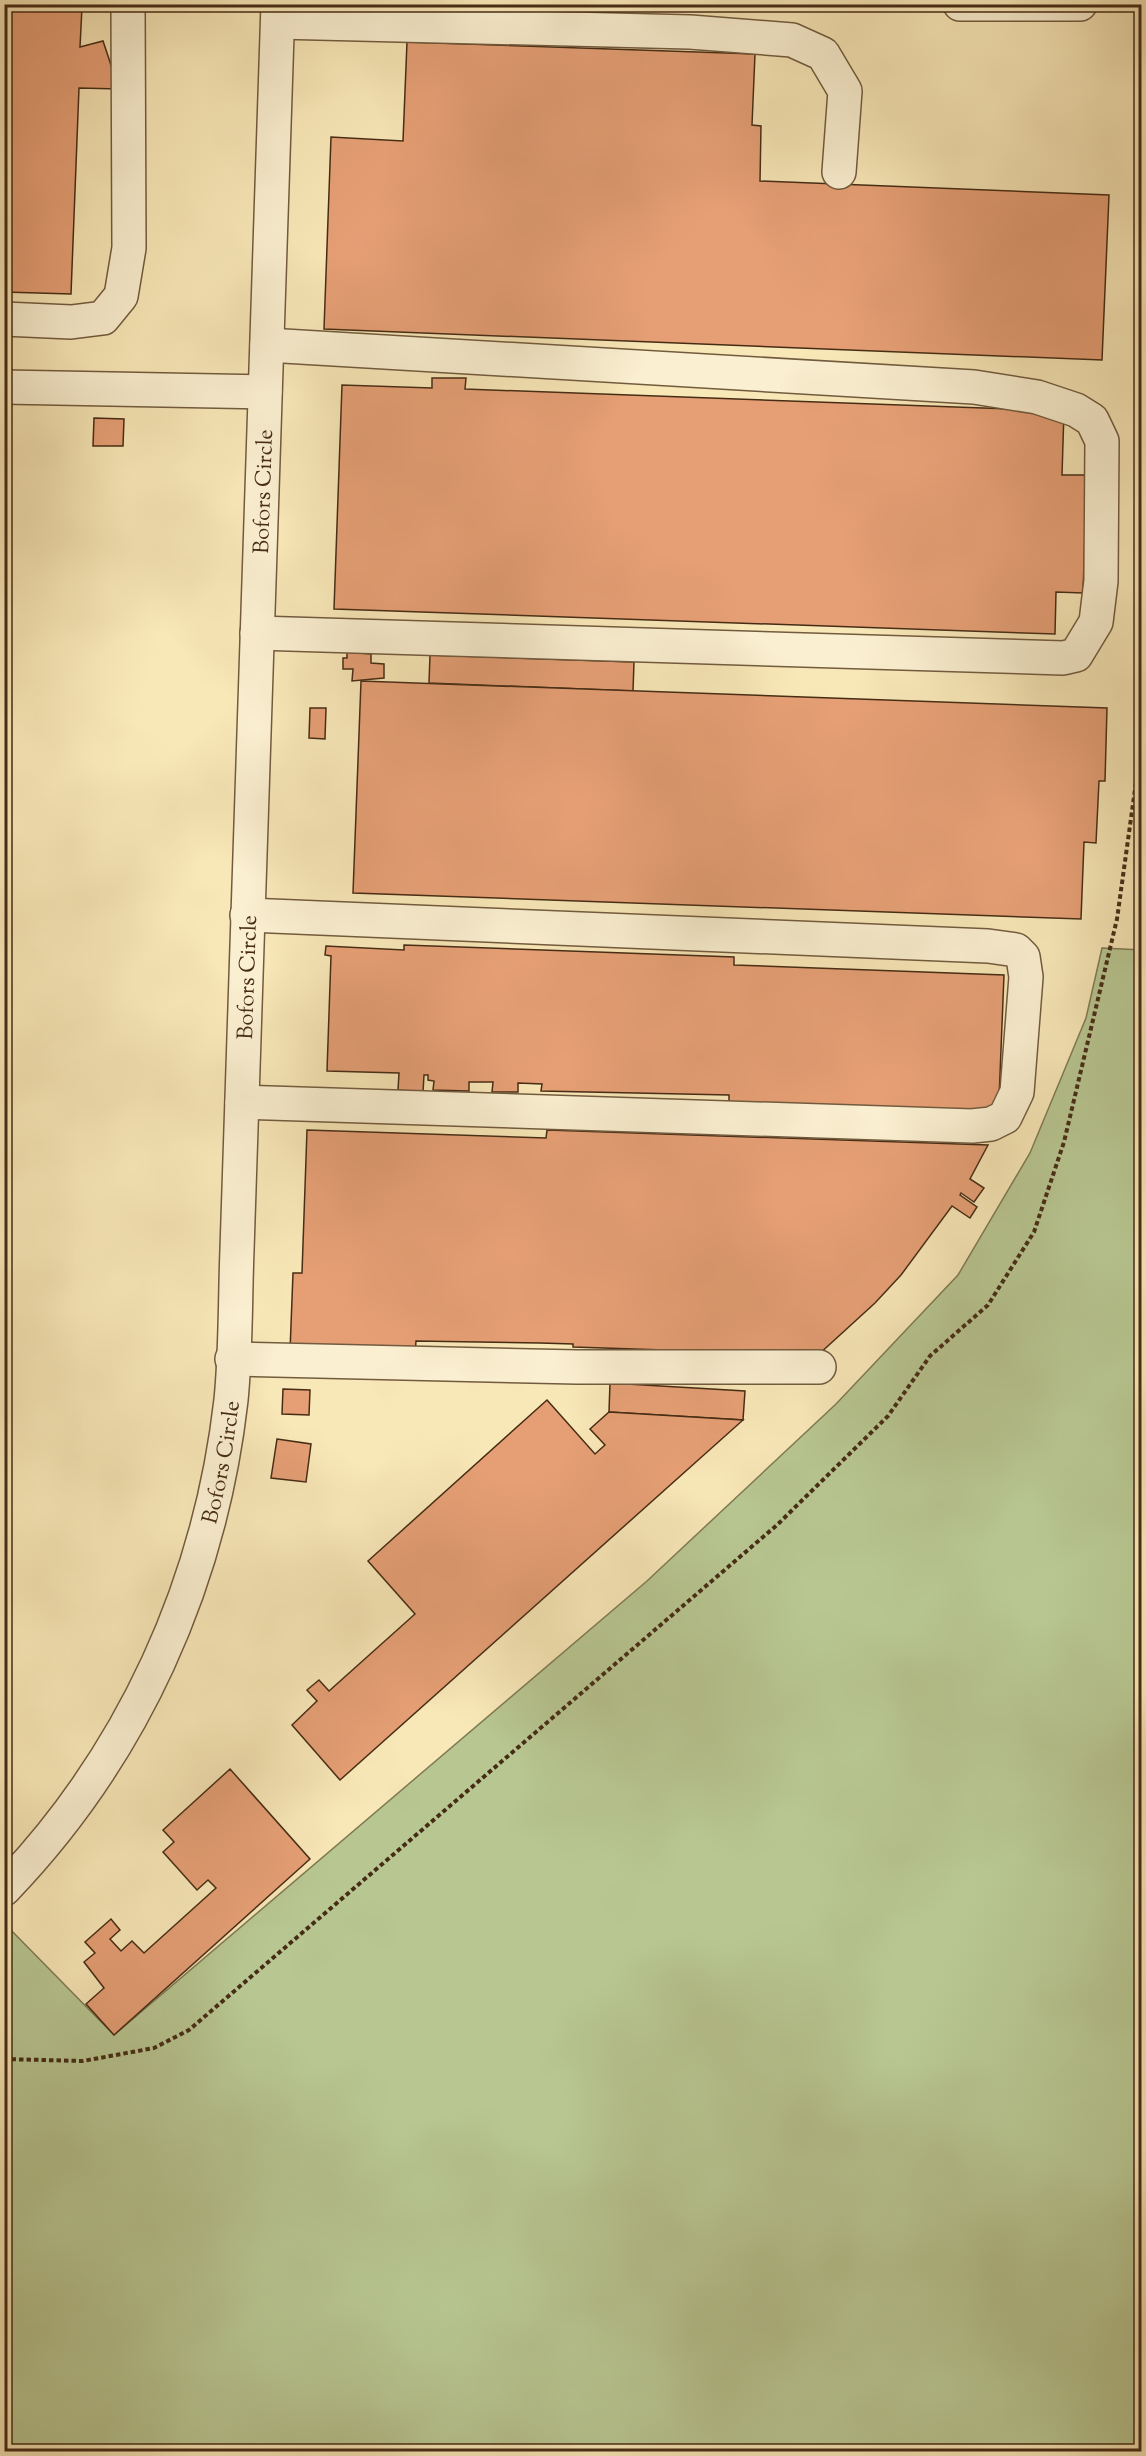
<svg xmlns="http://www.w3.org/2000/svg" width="1146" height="2456" font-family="'Sorts Mill Goudy',serif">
	<rect width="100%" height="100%" fill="#f8e7b7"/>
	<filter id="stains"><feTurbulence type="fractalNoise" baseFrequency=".00333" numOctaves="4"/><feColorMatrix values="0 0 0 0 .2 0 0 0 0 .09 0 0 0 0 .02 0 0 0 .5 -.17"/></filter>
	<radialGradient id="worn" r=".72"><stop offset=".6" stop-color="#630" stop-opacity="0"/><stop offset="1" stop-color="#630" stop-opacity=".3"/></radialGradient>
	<!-- green -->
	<path fill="#b8c792" stroke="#7f7a54" stroke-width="1.5" d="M1102,948L1142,950L1141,2451H5V1924L114,2035L647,1581L836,1404L958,1275L1030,1153L1086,1018Z"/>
	<!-- building -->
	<g fill="#e69f75" stroke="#462c15" stroke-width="1.5">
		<path d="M4,4L82,7L80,47L103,41L119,89L79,88L71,294L4,292Z"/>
		<path d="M407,42L755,54L752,125L761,126L760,181L1109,195L1102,360L324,329L331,137L403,141Z"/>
		<path d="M432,378H466L465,389L1064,411L1062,475H1087L1083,593L1056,592L1055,634L334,609L342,385L432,388Z"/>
		<path d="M94,418L124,419L123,446H93Z"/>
		<path d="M347,652L371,654V663L384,664V678L352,681L353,669H343V658H347Z"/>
		<path d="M430,655L634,662L633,691L429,683Z"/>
		<path d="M361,681L1107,708L1105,781H1099L1096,843L1084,842L1081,919L353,893Z"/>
		<path d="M310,708H326L325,739L309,738Z"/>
		<path d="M404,945L734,957V965L1004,975L999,1099L987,1115L729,1105V1095L541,1091L542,1084L518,1083V1092H492L493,1082H469V1091L433,1090L434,1081L428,1080V1075H424L423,1092L398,1090L399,1073L327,1071L331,956L325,955L326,946L404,950Z"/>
		<path d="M307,1130L546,1138L547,1130L988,1145L970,1179L984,1188L974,1202L961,1193L960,1195L977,1207L970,1218L952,1206L901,1275L875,1303L818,1355L573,1347V1344L540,1343L416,1341L415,1355L290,1351L293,1273H302Z"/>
		<path d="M610,1383L745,1391L743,1420L609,1412Z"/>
		<path d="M283,1389L310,1390L309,1415L282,1414Z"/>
		<path d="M547,1400L595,1454L605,1445L590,1429L609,1412L743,1420L340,1780L292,1725L317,1701L307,1690L319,1680L329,1691L415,1614L368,1561Z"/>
		<path d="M277,1439L311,1444L306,1482L271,1478Z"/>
		<path d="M230,1769L310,1859L114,2035L86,2004L104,1988L84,1962L95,1953L85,1942L111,1919L120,1930L110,1939L121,1951L132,1941L144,1953L216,1888L208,1880L197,1890L163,1852L174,1842L163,1830Z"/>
	</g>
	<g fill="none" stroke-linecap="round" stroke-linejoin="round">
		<defs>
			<g id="minor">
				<path d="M960,4H1080"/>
				<path d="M278,22L690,32L792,40L823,54L845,91L839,172"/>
				<path d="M4,319L71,322L103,318L121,296L129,248L128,4"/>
				<path d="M4,387L265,392"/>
				<path d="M257,633L1063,658L1076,655L1096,622L1101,581L1102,441L1092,420L1076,410L1037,397L974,387L267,345"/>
				<path d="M242,1102L972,1126L991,1124L1005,1117L1017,1092L1026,977L1023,957L1016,950L988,946L247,915"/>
				<path d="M232,1359L577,1367H819"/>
				<path id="s1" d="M4,1889C133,1755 210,1584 231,1400C236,1351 235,1300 237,1250L278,4"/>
			</g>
		</defs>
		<!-- minor casing -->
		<use href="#minor" stroke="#725b3e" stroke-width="36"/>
		<!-- path -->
		<path stroke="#462c15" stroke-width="4" stroke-dasharray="4.5 3" stroke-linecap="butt" d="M4,2059L83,2061L154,2048L189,2030L777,1525L888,1416L930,1356L988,1305L1034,1232L1064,1142L1117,919L1138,768"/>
		<!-- minor -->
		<use href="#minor" stroke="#faefd0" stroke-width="33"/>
	</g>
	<g text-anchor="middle" stroke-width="6" stroke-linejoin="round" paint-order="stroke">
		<!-- street labels -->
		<g font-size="22" fill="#462c15" stroke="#faefd0">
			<text dy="8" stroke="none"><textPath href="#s1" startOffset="1458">Bofors Circle</textPath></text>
			<text dy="8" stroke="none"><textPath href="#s1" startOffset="972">Bofors Circle</textPath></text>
			<text dy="8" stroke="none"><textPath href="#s1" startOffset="486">Bofors Circle</textPath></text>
		</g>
	</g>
	<!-- margin -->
	<rect width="1146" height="2456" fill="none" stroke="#f8e7b7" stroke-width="24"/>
	<rect x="6" y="6" width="1134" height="2444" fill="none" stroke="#462c15" stroke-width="3"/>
	<rect x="12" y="12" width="1122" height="2432" fill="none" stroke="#462c15" stroke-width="1.5"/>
	<rect width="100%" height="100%" filter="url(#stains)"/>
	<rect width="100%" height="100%" fill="url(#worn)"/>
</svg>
